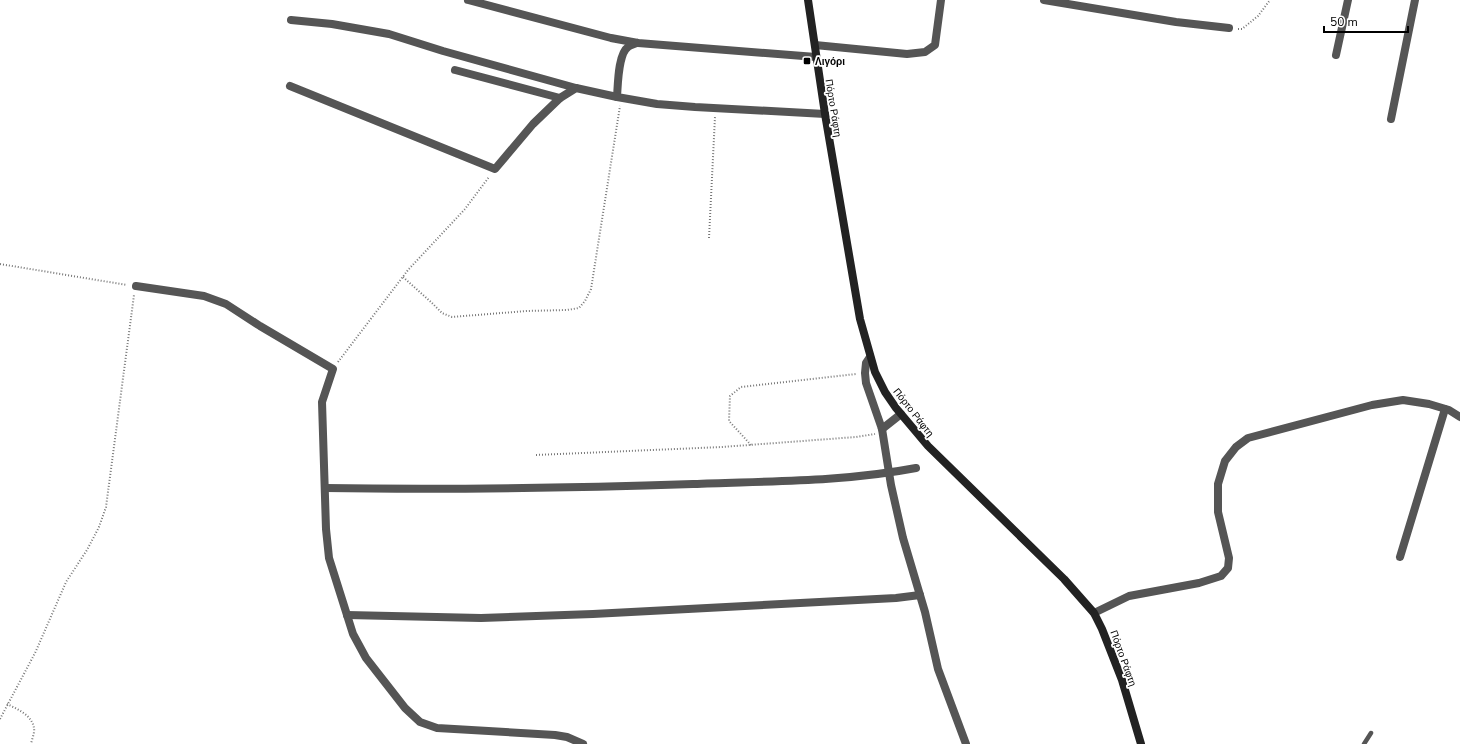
<svg xmlns="http://www.w3.org/2000/svg" width="1460" height="744" font-family="'Nunito Sans',sans-serif">
	<rect width="100%" height="100%" fill="#fff"/>
	<g fill="none" stroke-linecap="round" stroke-linejoin="round">
		<!-- path -->
		<g stroke="#777" stroke-width="2" stroke-dasharray="1 2" stroke-linecap="butt">
			<path d="M1238,29H1242L1258,16L1270,0"/>
			<path d="M709,238L715,117"/>
			<path d="M0,264L127,285"/>
			<path d="M403,277L431,302L442,313L452,317L526,311L567,310L579,308L585,301L591,289L620,106"/>
			<path d="M338,362L408,270L465,209L489,177"/>
			<path d="M751,445L729,421L730,396L741,387L856,374"/>
			<path d="M536,455L722,447L856,437L875,434"/>
			<path d="M7,704C17,709 32,715 34,728C35,732 32,739 31,744"/>
			<path d="M0,719L35,653L66,582L87,550L99,527L106,507L134,295"/>
		</g>
		<!-- lane -->
		<path stroke="#555" stroke-width="4.5" d="M1364,744L1371,733"/>
		<!-- street -->
		<g stroke="#555" stroke-width="8">
			<path d="M468,0L611,38L638,43L816,57"/>
			<path d="M1044,0L1176,22L1229,28"/>
			<path d="M291,20L332,24L389,34L443,51L576,88"/>
			<path d="M637,43C635,44 630,45 628,47C618,54 618,84 617,97L657,104L695,107L825,114"/>
			<path d="M815,45L907,54L925,52L935,45L941,0"/>
			<path d="M1336,55L1348,0"/>
			<path d="M455,70L560,98"/>
			<path d="M290,86L495,169L533,124L560,98L576,88L617,97"/>
			<path d="M1391,119L1415,0"/>
			<path d="M136,286L204,296L226,304L260,326L333,369L322,402L326,529L329,558L353,634L366,658L405,708L420,722L437,728L555,735L567,737L583,744"/>
			<path d="M870,357L866,363L865,373L866,383L882,429L891,485L903,538L925,612L938,669L966,744"/>
			<path d="M882,429L901,414"/>
			<path d="M325,488C448,490 570,488 693,484C767,481 843,482 916,468"/>
			<path d="M1400,557L1445,409"/>
			<path d="M1094,613L1129,596L1199,583L1221,576L1228,568L1229,558L1218,512V484L1225,461L1236,447L1248,438L1372,405L1403,400L1429,404L1449,410L1460,417"/>
			<path d="M347,615L481,618L593,614L896,598L920,595"/>
		</g>
		<!-- secondary -->
		<path stroke="#222" stroke-width="8" d="M808,0L825,114L860,319L875,372L885,392L896,408L928,446L1064,579L1094,613L1102,629L1122,680L1141,744"/>
	</g>
	<!-- markers -->
	<rect fill="#000" stroke="#fff" stroke-width="1.5" x="803" y="57" width="8" height="8" rx="2"/>
	<g text-anchor="middle" stroke-width="3.5" stroke-linejoin="round" paint-order="stroke">
		<!-- poi labels -->
		<g font-size="10" font-weight="bold" fill="#000" stroke="#fff" text-anchor="start">
			<text x="815" y="65">Λιγόρι</text>
		</g>
		<!-- street labels -->
		<g font-size="10" fill="#000" stroke="#fff">
			<text transform="translate(834 108) rotate(81)" y="4">Πόρτο Ράφτη</text>
			<text transform="translate(914 412) rotate(52)" y="4">Πόρτο Ράφτη</text>
			<text transform="translate(1124 658) rotate(70)" y="4">Πόρτο Ράφτη</text>
		</g>
	</g>
	<!-- scale -->
	<path d="M1324 26v6h84v-6" fill="none" stroke="#000000" stroke-width="2"/>
	<text x="1330" y="26" font-size="12" fill="#000000" stroke="#ffffff" stroke-width="3" paint-order="stroke">50 m</text>
</svg>
